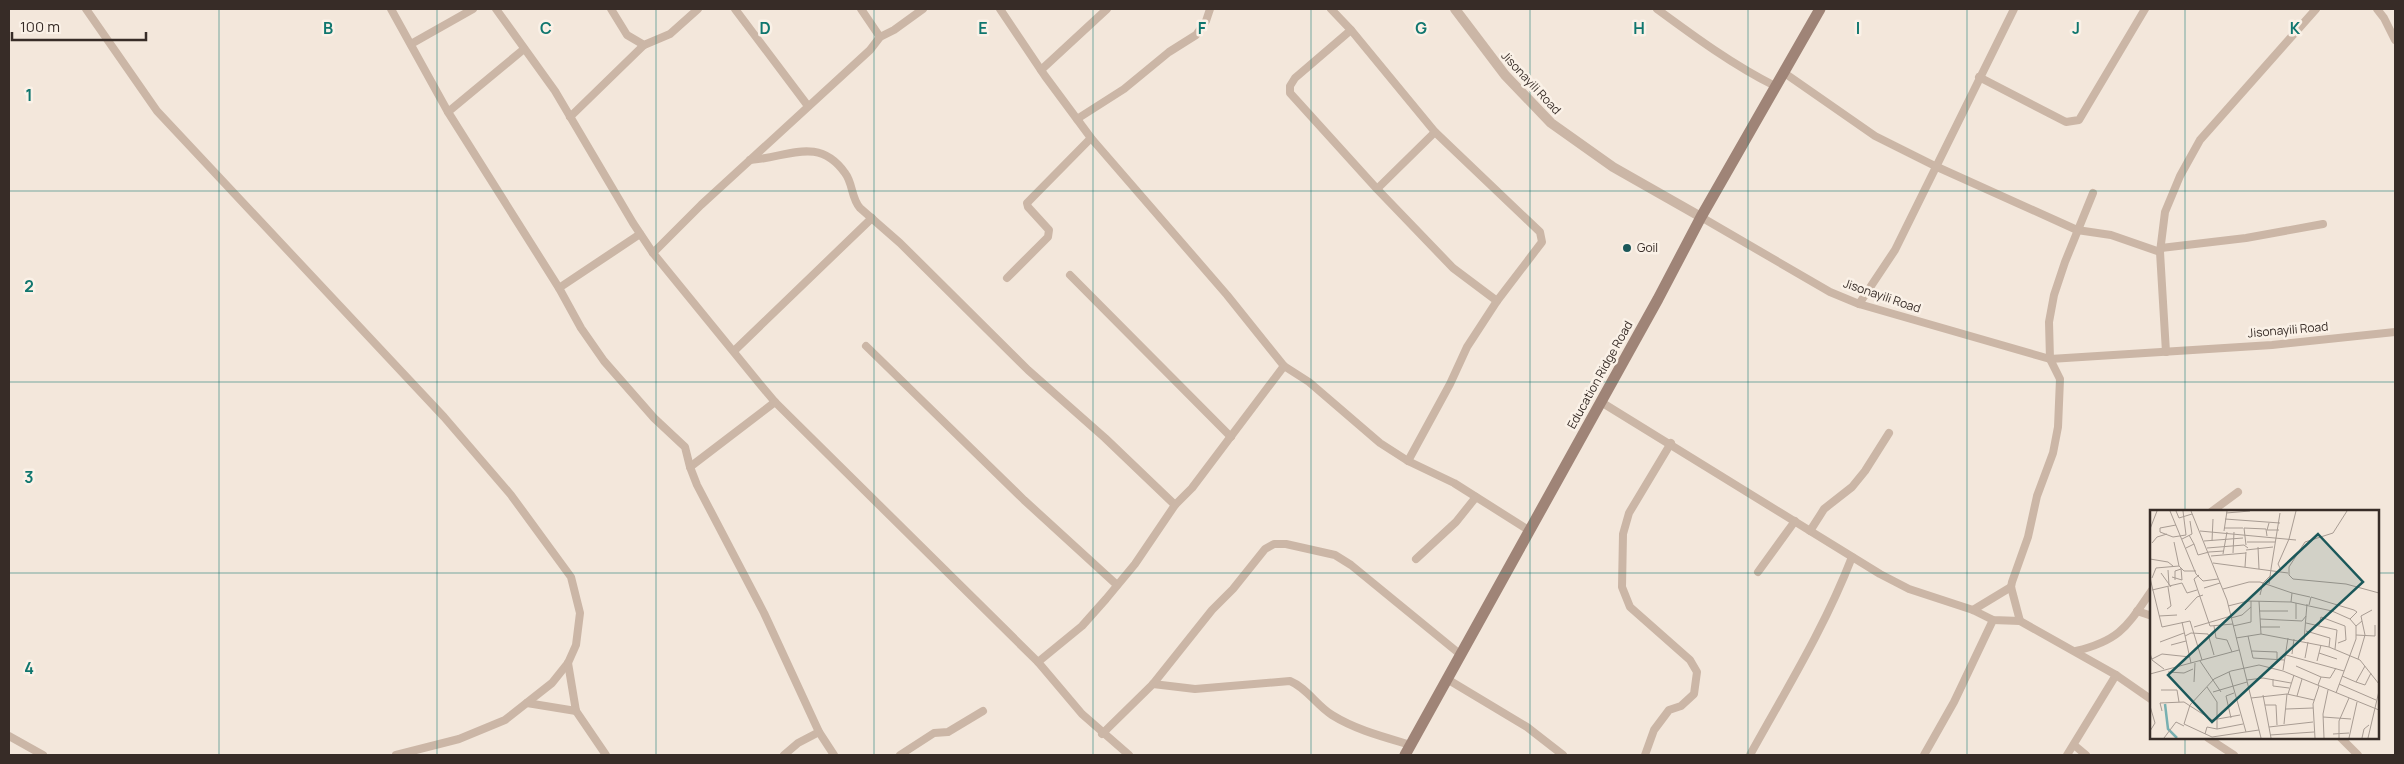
<svg xmlns="http://www.w3.org/2000/svg" width="2404" height="764" font-family="Manrope,sans-serif">
	<rect width="100%" height="100%" fill="#f3e7db"/>
	<g fill="none" stroke-linecap="round" stroke-linejoin="round">
		<!-- minor -->
		<g stroke="#cbb6a6" stroke-width="8">
			<path d="M86,9L157,111L444,417L511,495L571,577L580,613L576,645L568,663L552,683L505,720L459,739L396,755"/>
			<path d="M391,9L448,112L559,288L640,234"/>
			<path d="M496,9L555,91L633,223L653,253L759,383L775,402L1038,662L1082,714L1129,755"/>
			<path d="M611,9L627,35L644,45L670,34L698,9"/>
			<path d="M735,9L808,106"/>
			<path d="M861,9L880,37"/>
			<path d="M1000,9L1045,76L1091,138L1227,295L1284,366L1309,382L1380,443L1408,461L1454,483L1530,531"/>
			<path d="M1331,9L1351,30L1435,132L1540,232L1542,242L1497,301L1467,347L1450,384L1408,461"/>
			<path d="M1657,9C1695,37 1733,65 1775,86"/>
			<path d="M2377,9L2384,18L2395,40"/>
			<path d="M1351,30L1295,78L1290,86V93L1377,189L1453,268L1497,301"/>
			<path d="M411,44L473,9"/>
			<path d="M1041,70L1107,9"/>
			<path d="M1783,72L1875,136L1935,166L2077,230L2111,235L2160,252"/>
			<path d="M1979,77L2066,122L2079,120L2145,9"/>
			<path d="M448,112L524,49"/>
			<path d="M570,117L644,45"/>
			<path d="M1077,119L1124,89L1169,52L1196,35L1206,21L1210,9"/>
			<path d="M750,160C787,158 818,135 845,173C853,183 851,198 860,208L900,243L1028,370L1105,438L1175,505"/>
			<path d="M1377,189L1435,132"/>
			<path d="M1701,217L1830,292L1859,304L2050,359L2272,345L2395,332"/>
			<path d="M2161,248L2246,238L2323,224"/>
			<path d="M653,253L701,205L870,50L880,37L894,30L923,9"/>
			<path d="M1070,275L1231,437"/>
			<path d="M1007,278L1048,237L1049,230L1028,207L1027,203L1091,138"/>
			<path d="M559,288L581,328L604,361L654,418L685,447L690,467"/>
			<path d="M1859,304L1895,250L2014,9"/>
			<path d="M866,346L1024,500L1117,585"/>
			<path d="M734,351L872,218"/>
			<path d="M2166,352L2160,252L2165,212L2180,176L2200,140L2316,9"/>
			<path d="M775,402L690,467L697,485L764,613L819,732L834,755"/>
			<path d="M1601,402L1880,574L1909,589L1973,610L1993,620L2020,621L2116,675L2152,700"/>
			<path d="M2211,512L2238,492"/>
			<path d="M1810,531L1824,509L1852,487L1865,471L1889,433"/>
			<path d="M1416,559L1456,522L1476,497"/>
			<path d="M1758,572L1795,521"/>
			<path d="M1973,610L2011,587"/>
			<path d="M2137,611L2152,616"/>
			<path d="M2020,621L2011,587L2012,582L2028,537L2037,496L2053,453L2058,427L2060,379L2050,359L2049,322L2054,295L2065,262L2093,193"/>
			<path d="M2076,651C2121,640 2127,626 2152,590"/>
			<path d="M1038,662L1082,626L1106,599L1135,564L1175,505L1192,488L1284,366"/>
			<path d="M568,663L576,711L606,755"/>
			<path d="M1447,679L1527,727L1563,755"/>
			<path d="M1153,684L1195,689L1290,681C1307,688 1316,705 1332,715C1356,730 1384,737 1411,745"/>
			<path d="M527,703L576,711"/>
			<path d="M1102,734L1153,684L1212,610L1233,589L1265,549L1274,544H1286L1335,555L1351,565L1461,655"/>
			<path d="M9,736L43,755"/>
			<path d="M2208,738L2234,755"/>
			<path d="M2341,738L2358,755"/>
			<path d="M2074,745L2086,755"/>
			<path d="M784,755L798,743L819,732"/>
			<path d="M900,755L934,733L948,732L983,711"/>
			<path d="M1645,755L1654,730L1669,710L1681,706L1694,694L1697,672L1690,660L1630,607L1622,587L1623,534L1629,513L1671,443"/>
			<path d="M1750,755C1786,690 1825,627 1852,557"/>
			<path d="M1924,755L1954,702L1993,620"/>
			<path d="M2067,755L2116,675"/>
		</g>
		<!-- tertiary -->
		<path stroke="#cbb6a6" stroke-width="10" d="M1455,9L1505,75L1551,123L1613,167L1701,217"/>
		<!-- secondary -->
		<path stroke="#9f8477" stroke-width="11" d="M1405,755L1658,299L1701,217L1820,9"/>
	</g>
	<!-- grid -->
	<path fill="none" stroke="#0f766e" stroke-width="1" stroke-opacity="0.55" d="M219,9V755M437,9V755M656,9V755M874,9V755M1093,9V755M1311,9V755M1530,9V755M1748,9V755M1967,9V755M2185,9V512M9,191H2395M9,382H2395M9,573H2152M2378,573H2395M2185,738V755"/>
	<!-- markers -->
	<circle fill="#1b585a" stroke="#faf1e7" stroke-width="2" cx="1627" cy="248" r="5"/>
	<g text-anchor="middle" stroke-width="5" stroke-linejoin="round" paint-order="stroke">
		<!-- street labels -->
		<g font-size="12" fill="#372c27" stroke="#faf1e7">
			<text transform="translate(1531 83) rotate(47)" y="4">Jisonayili Road</text>
			<text transform="translate(1882 296) rotate(19)" y="4">Jisonayili Road</text>
			<text transform="translate(2288 330) rotate(-5)" y="4">Jisonayili Road</text>
			<text transform="translate(1600 375) rotate(-61)" y="4">Education Ridge Road</text>
		</g>
		<!-- poi labels -->
		<g font-size="12" fill="#372c27" stroke="#faf1e7" text-anchor="start">
			<text x="1637" y="252">Goil</text>
		</g>
	</g>
	<!-- overview -->
	<g transform="translate(2150 510)">
		<rect width="229" height="229" fill="#f3e7db"/>
		<path fill="none" stroke="#78b0b1" stroke-width="2.5" d="M15,194L18,219L27,228"/>
		<path fill="none" stroke="#a89c93" stroke-width="1" d="M20,1L46,64L53,71L68,69M26,1L29,8L42,4M41,1L77,90L111,228M197,1L183,23L155,32L139,57V65L143,69L196,74L229,83M76,3L100,1M75,9L130,13M119,13L117,20H129M26,15L10,18V22L23,27L36,25L33,1M74,18H93M0,19L7,1M50,21L146,30M74,21L77,1M32,29L42,24L40,11M54,31L93,28M62,31L63,9M24,32L29,56L34,61H46M97,32H125M2,33L7,27L17,24M44,34L48,45L59,42M96,35L94,18L116,19L117,26M108,37L109,59M36,38L44,34L39,25M57,38L94,35L98,38M96,40L123,37M59,42L74,41M83,43L84,22M73,44L77,22M61,46L96,43M0,49L18,52L23,56M63,53L138,63M95,57L96,42M121,59L130,3M18,60L19,75M131,60L128,54L139,29L146,1M11,63L21,77M49,65L44,69L60,116L83,114M22,67L32,70L31,58M0,68L12,117L40,111L52,150M2,68L6,58L29,56M25,70V61L31,59M119,74L121,59M54,78L70,73M73,79L99,72H110L142,83L141,92M2,80L32,73L37,83L47,80M142,83L160,87M110,85L113,73L121,65M109,91L111,124M159,95L161,87L204,100L207,102L200,109M78,96L98,91L141,92L182,101L200,109L206,116V129L186,183M17,99L21,96L18,77M35,100L47,87L53,85M109,101H138M9,106L27,105M81,108L92,105L101,97M110,109L152,111L156,106M146,109V93M32,112L41,153M156,113L187,120L185,139M169,115L171,107L195,116L196,130L188,133M64,116L66,128L77,130L82,142M83,116L101,112V91M206,116L212,111L211,106L222,100M44,117L81,106M110,117H130M156,121L180,128L179,137M206,125L225,126V115M35,126L41,123L58,124L64,145M98,126L103,148L134,150M86,128L111,124L179,137L210,150L229,174M154,130L157,94M10,132L34,123M21,135L36,131M102,141L127,142V149M0,143L2,150L14,159M169,143L187,149M142,144L144,129M136,145L194,161M155,148L158,132M2,149L12,144L40,147M208,149L215,125L212,111M50,151L71,182M167,151L171,135M146,156L171,167L168,175M133,160L138,128M18,162L34,163L43,159M79,162L96,222M0,164L89,140M192,166L206,172L215,156M171,167L180,168L186,158M123,169V176L139,178M97,170L113,168L141,173M44,172L45,153M206,172L215,175L221,163M189,174L226,190M57,177L67,192V219M11,180H27L29,192M63,182L97,172M138,184L144,165M113,185L121,228M147,186L152,169M101,188L137,184L164,190M115,195H126L127,215M0,196L5,213L0,221M136,199L163,198M12,201L10,193L34,192L62,210L90,205M173,207L201,209M81,208L76,186L84,183M134,214L137,184M119,217L163,212M109,220L62,227L34,214L40,195L64,169L81,161L109,155L133,161L229,200M55,224L57,217L67,219L93,214M183,224L199,223M120,225L164,222M14,228L26,212L34,216M165,228L163,194L169,176M174,228L173,204L178,180M189,228V211L199,188M199,228L207,192M212,228L214,219L219,215M218,228L229,181"/>
		<path fill="#1b585a" fill-opacity="0.15" stroke="#1b585a" stroke-width="2.5" d="M168,24L213,72L62,212L18,165Z"/>
		<rect width="229" height="229" fill="none" stroke="#372c27" stroke-width="2.5"/>
	</g>
	<g font-size="16" text-anchor="middle" font-weight="bold" fill="#0f766e" stroke="#faf1e7" stroke-width="5" stroke-linejoin="round" paint-order="stroke">
		<text x="328" y="34">B</text>
		<text x="546" y="34">C</text>
		<text x="765" y="34">D</text>
		<text x="983" y="34">E</text>
		<text x="1202" y="34">F</text>
		<text x="1421" y="34">G</text>
		<text x="1639" y="34">H</text>
		<text x="1858" y="34">I</text>
		<text x="2076" y="34">J</text>
		<text x="2295" y="34">K</text>
		<text x="29" y="101">1</text>
		<text x="29" y="292">2</text>
		<text x="29" y="483">3</text>
		<text x="29" y="674">4</text>
	</g>
	<!-- border -->
	<rect width="2404" height="764" fill="none" stroke="#372c27" stroke-width="20"/>
	<!-- scale -->
	<path d="M12 32v8h134v-8" fill="none" stroke="#372c27" stroke-width="2.5"/>
	<text x="20" y="32" font-size="15" fill="#372c27" stroke="#faf1e7" stroke-width="4" paint-order="stroke">100 m</text>
</svg>
